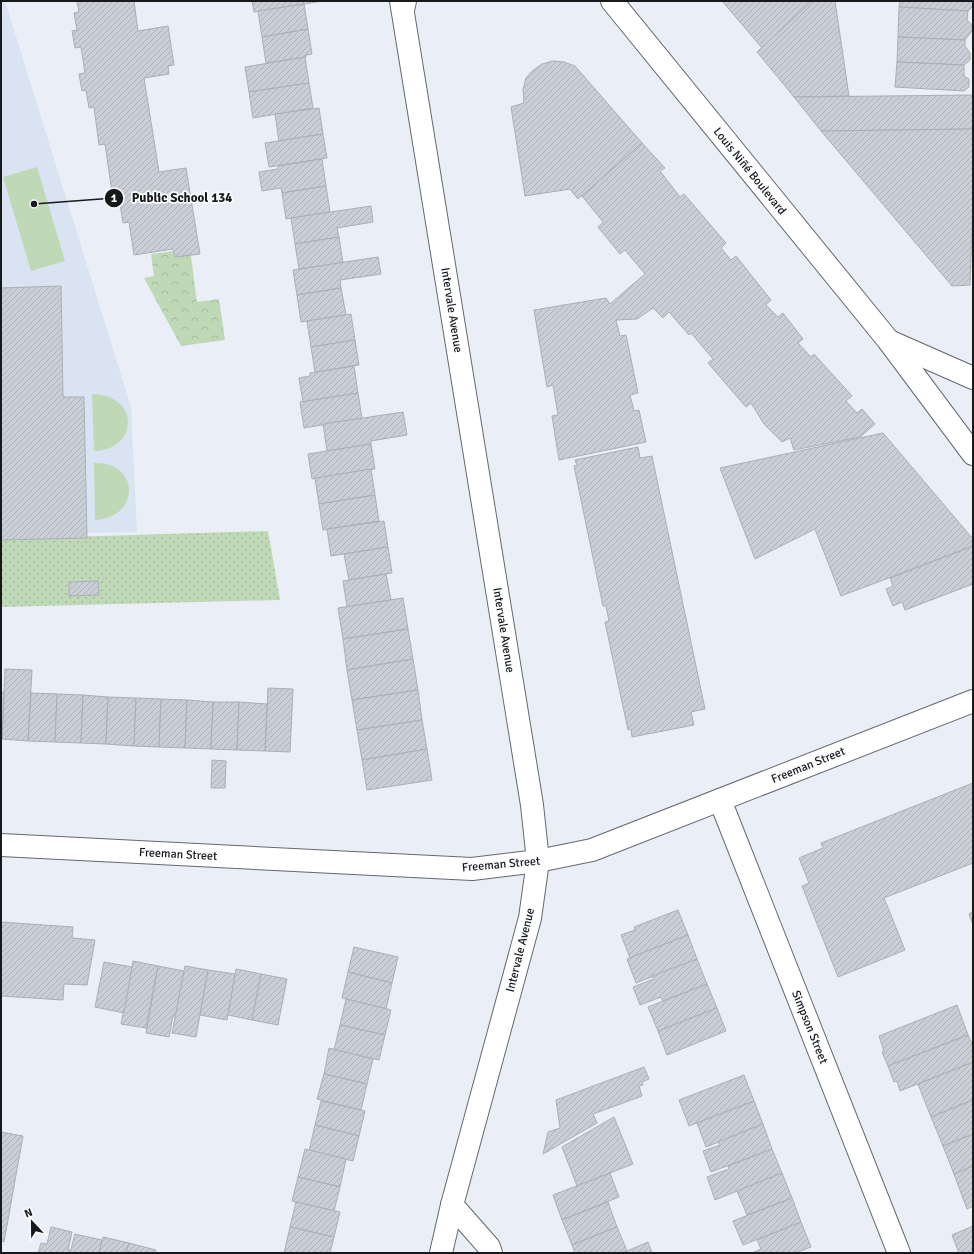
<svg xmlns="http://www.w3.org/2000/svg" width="974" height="1254" font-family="Signika,sans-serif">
	<defs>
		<pattern id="grass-dots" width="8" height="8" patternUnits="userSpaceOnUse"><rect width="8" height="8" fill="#bfd9b6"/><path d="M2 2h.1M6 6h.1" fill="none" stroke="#a3ba9c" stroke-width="1.8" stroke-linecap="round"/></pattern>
		<pattern id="park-crowns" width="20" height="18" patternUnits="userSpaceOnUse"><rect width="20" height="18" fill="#bfd9b6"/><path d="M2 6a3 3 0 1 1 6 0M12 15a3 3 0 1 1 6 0" fill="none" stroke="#a3ba9c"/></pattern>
		<pattern id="building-hatch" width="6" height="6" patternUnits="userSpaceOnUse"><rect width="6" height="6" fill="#cacfd7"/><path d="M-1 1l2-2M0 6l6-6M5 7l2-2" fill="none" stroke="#adb1b8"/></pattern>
	</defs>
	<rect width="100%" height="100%" fill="#eaeff7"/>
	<!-- built -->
	<path fill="#dae3f1" d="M1,1H5L131,407L137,532L87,533L1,540Z"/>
	<!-- grass -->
	<path fill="url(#grass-dots)" d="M268,531L280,600L1,607V539Z"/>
	<!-- park -->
	<path fill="url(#park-crowns)" d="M190,249L197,302L219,299L225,340L181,346L144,278L154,276L151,254Z"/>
	<!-- pitch -->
	<g fill="#bfd9b6">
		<path d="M37,167L65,261L31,271L3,177Z"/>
		<path d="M92,394C142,395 137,451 94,451Z"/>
		<path d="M94,463C141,462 140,518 95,520Z"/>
	</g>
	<!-- building -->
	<g fill="url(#building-hatch)" stroke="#aaafb6">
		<path d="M77,1H134L138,31L168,26L174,65L168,66L169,74L144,78L159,172L186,168L200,254L175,257L173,249L134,255L129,222L123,223L118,191L112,192L105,144L99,145L94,107L89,108L86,90L82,91L79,74L85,73L81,47L75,48L72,31L77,30L74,13L79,12Z"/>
		<path d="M252,1H323L254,12Z"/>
		<path d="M722,1H812L762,48Z"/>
		<path d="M812,1H835L849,96L794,97L757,52Z"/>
		<path d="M900,1H973V6L968,11L899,7Z"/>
		<path d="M304,4L308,29L262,37L258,11Z"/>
		<path d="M899,7L968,11L967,20L972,25V31L965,40L898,37Z"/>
		<path d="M308,29L312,54L306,55V57L266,63L262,37Z"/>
		<path d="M898,37L965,40V46L970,53V60L964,65L897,62Z"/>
		<path d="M305,57L309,83L249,92L245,67Z"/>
		<path d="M553,61L564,62L575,66L642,143L578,199L570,189L525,196L511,107L524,103L523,89L526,78L532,71L542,64Z"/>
		<path d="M897,62L964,65V76L969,79V87L964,91L895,87Z"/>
		<path d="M309,83L313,108L253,118L249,92Z"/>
		<path d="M973,95V129L821,131L794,97Z"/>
		<path d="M319,108L323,134L279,141L275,114Z"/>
		<path d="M973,129V204L970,285L952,286L821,131Z"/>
		<path d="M323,134L327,158L269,167L265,143Z"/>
		<path d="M642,143L665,168L660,171L680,197L684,194L726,243L721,248L731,260L736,256L771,300L766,305L778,317L783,313L803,339L798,343L811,357L814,354L852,396L846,401L857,413L862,409L875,424L860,437L794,450L790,438L782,442L764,424L751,403L746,407L708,363L713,359L691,333L689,335L669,312L663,318L653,308L637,319L616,320L620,336L626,335L638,393L630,395L634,411L639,410L646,442L559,460L552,416L558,415L553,385L547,387L534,310L606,298L610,304L645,274L625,250L620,254L598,227L603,222L582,196Z"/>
		<path d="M322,159L326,186L282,193L281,188L262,191L259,172L278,169V166Z"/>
		<path d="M326,186L330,212L286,219L282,193Z"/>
		<path d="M371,206L373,222L337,228L339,237L295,244L291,218Z"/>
		<path d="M339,237L343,263L299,269L295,244Z"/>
		<path d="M378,257L381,274L340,280L341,288L297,295L293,270Z"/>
		<path d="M61,286L63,397H84L87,538L1,540V288Z"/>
		<path d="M341,288L346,315L301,322L297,295Z"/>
		<path d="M351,314L355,340L311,347L307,321Z"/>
		<path d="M355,340L359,365L315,372L311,347Z"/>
		<path d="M354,366L358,393L303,402L299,378L310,376V373Z"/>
		<path d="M358,393L362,418L304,428L300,402Z"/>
		<path d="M403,412L407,435L371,441V444L327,451L323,424Z"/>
		<path d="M883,433L973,539V546L841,596L815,529L755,559L720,468Z"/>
		<path d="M371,444L375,469L312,479L308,454Z"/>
		<path d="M638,447L640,458L652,456L705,709L691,712L694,725L632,737L631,729L628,730L605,622L609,621L606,606H603L574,466L577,465L575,460Z"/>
		<path d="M371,469L375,495L319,504L315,478Z"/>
		<path d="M375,495L379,521L323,530L319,504Z"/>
		<path d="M384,521L388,547L331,556L327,529Z"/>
		<path d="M973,546V584L905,610L902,602L893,606L886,589L893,586L890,578Z"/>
		<path d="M388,547L392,573L349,580L344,554Z"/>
		<path d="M386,574L391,600L347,607L343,581Z"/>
		<path d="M98,581L99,595L69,596V582Z"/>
		<path d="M403,598L408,629L343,639L338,608Z"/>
		<path d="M408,629L413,659L347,670L343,639Z"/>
		<path d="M413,659L418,690L352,700L347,670Z"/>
		<path d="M5,669L32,670L28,741L2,739Z"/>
		<path d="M268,688L293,689L290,752L265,751Z"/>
		<path d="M418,690L422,720L357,730L352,700Z"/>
		<path d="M1,692H4L2,739H1Z"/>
		<path d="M31,693L57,694L55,742L28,741Z"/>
		<path d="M57,694L83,695L81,743L55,742Z"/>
		<path d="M83,695L108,697L106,744L81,743Z"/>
		<path d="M108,697L136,698L134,746L106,744Z"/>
		<path d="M136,698L161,699L159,747L134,746Z"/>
		<path d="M161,699L187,700L185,748L159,747Z"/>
		<path d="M187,700L213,702L211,749L185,748Z"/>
		<path d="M213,702H239L237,750L211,749Z"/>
		<path d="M239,702L267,704L265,751L237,750Z"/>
		<path d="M422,720L427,749L362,760L357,730Z"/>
		<path d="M427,749L432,780L367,790L362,760Z"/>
		<path d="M212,760L226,761L225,788H211Z"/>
		<path d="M973,783V863L884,898L905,950L838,977L802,886L809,883L799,858L823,848L821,843Z"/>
		<path d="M678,910L688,935L630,958L621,935L635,930L634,927Z"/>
		<path d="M973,911V925L969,914Z"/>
		<path d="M1,922L73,927L72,938L95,940L87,985L64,984L63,1000L1,996Z"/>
		<path d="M688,935L697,959L636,983L627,959Z"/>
		<path d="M354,947L398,957L392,983L348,972Z"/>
		<path d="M697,959L707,984L663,1001L661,997L640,1005L633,987L654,979L652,976Z"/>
		<path d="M133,961L158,966L146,1028L121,1024Z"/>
		<path d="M104,962L132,967L124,1013L95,1007Z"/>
		<path d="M158,966L184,971L176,1016H173L169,1037L146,1033Z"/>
		<path d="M185,966L208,970L196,1037L172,1033Z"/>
		<path d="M236,969L261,974L252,1020L228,1015Z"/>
		<path d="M208,970L235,974L227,1020L200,1015Z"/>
		<path d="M348,972L392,983L386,1009L342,998Z"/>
		<path d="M261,974L287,979L278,1025L252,1020Z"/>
		<path d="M707,984L717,1008L658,1031L648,1007Z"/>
		<path d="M346,999L391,1010L385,1035L340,1025Z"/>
		<path d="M957,1005L968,1035L888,1066L882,1052L884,1051L879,1036Z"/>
		<path d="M717,1008L726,1031L667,1055L658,1031Z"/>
		<path d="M340,1025L385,1035L379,1060L334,1050Z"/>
		<path d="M968,1035L973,1046V1062L900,1091L897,1081L894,1082L888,1066Z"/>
		<path d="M329,1048L373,1059L367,1084L324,1074Z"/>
		<path d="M973,1062V1100L931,1117L918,1084Z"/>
		<path d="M644,1067L649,1079L642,1082L643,1085L639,1086L642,1096L593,1114L597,1123L543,1154L548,1132L560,1128L556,1100Z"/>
		<path d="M324,1074L367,1084L361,1110L317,1099Z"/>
		<path d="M744,1075L754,1101L689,1126L679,1100Z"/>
		<path d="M973,1100V1134L943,1146L931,1117Z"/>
		<path d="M321,1101L365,1111L359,1136L315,1125Z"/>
		<path d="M754,1101L763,1124L706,1147L697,1123Z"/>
		<path d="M614,1117L633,1164L577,1186L562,1147Z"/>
		<path d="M763,1124L772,1149L711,1172L703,1151L720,1145L718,1142Z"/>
		<path d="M315,1125L359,1136L353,1161L309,1151Z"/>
		<path d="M1,1132L23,1136L4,1242L1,1241Z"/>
		<path d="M973,1134V1166L954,1174L943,1146Z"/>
		<path d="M305,1149L346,1159L340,1187L298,1177Z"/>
		<path d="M772,1149L782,1173L715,1200L707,1177L729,1169L728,1166Z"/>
		<path d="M973,1166V1206L967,1209L954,1174Z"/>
		<path d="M610,1173L619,1197L562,1220L553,1195Z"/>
		<path d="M782,1173L792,1198L747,1215L737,1191Z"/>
		<path d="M298,1177L340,1187L334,1211L292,1201Z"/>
		<path d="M792,1198L801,1222L743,1245L733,1221Z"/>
		<path d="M296,1202L340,1212L334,1237L290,1227Z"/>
		<path d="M608,1202L617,1227L572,1245L562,1220Z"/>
		<path d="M801,1222L811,1247L795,1253H752L761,1249L757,1240Z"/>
		<path d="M973,1226V1253H959L952,1235Z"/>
		<path d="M51,1227L72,1232L68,1250H71L70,1253H38L41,1243L47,1244Z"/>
		<path d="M290,1227L334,1237L330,1253H284Z"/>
		<path d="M617,1227L627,1251L621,1253H575L572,1245Z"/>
		<path d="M75,1234L102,1240L99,1253H70Z"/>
		<path d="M103,1237L129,1243L126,1253H99Z"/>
		<path d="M648,1242L652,1253H621L627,1251Z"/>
		<path d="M129,1243L156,1250L155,1253H126Z"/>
	</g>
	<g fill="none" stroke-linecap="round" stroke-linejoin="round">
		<defs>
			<g id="minor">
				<path d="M401,1L532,805L538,861L530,918L452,1205L441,1253"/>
				<path d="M720,800L899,1253"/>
				<path d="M1,845L472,869L538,861L592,850L973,701"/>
				<path d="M452,1205L489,1247L491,1253"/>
			</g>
			<g id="tertiary">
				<path d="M612,1L888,340L973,454"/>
				<path d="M403,10L405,1"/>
				<path d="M889,341L973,378"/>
			</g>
		</defs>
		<!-- minor casing -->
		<use href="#minor" stroke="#64686f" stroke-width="24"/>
		<!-- tertiary casing -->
		<use href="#tertiary" stroke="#64686f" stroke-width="24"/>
		<!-- minor -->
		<use href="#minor" stroke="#fff" stroke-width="22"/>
		<!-- tertiary -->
		<use href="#tertiary" stroke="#fff" stroke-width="22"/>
	</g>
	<g text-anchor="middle" stroke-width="3.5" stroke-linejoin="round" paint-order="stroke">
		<!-- street labels -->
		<g font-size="12" fill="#18191c" stroke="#fbfcfe">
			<text transform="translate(750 171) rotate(51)" y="4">Louis Niñé Boulevard</text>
			<text transform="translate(452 310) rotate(81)" y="4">Intervale Avenue</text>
			<text transform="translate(504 630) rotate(81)" y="4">Intervale Avenue</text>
			<text transform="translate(808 765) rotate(-22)" y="4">Freeman Street</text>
			<text transform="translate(178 854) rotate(3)" y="4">Freeman Street</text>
			<text transform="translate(501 864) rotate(-5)" y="4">Freeman Street</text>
			<text transform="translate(520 950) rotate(-76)" y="4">Intervale Avenue</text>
			<text transform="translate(810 1027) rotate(68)" y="4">Simpson Street</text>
		</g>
	</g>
	<!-- callouts -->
	<path fill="none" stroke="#18191c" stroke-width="1.5" d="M34 204L114 198"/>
	<g fill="#18191c" stroke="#fbfcfe" stroke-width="1.5">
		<circle cx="34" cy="204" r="4"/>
		<circle cx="114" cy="198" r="10"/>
	</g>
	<g font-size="12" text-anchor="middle" font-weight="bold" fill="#fff">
		<text x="114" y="202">1</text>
	</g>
	<g font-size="13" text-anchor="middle" font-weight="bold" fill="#18191c" stroke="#fbfcfe" stroke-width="3.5" stroke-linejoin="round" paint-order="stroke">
		<text x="182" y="202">Public School 134</text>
	</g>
	<!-- border -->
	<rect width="974" height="1254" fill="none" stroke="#18191c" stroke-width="4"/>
	<!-- north arrow -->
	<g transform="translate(32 1222) rotate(338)" stroke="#fbfcfe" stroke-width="3" paint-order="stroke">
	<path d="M0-3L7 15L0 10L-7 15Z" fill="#18191c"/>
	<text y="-6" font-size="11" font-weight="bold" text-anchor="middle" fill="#18191c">N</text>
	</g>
</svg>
